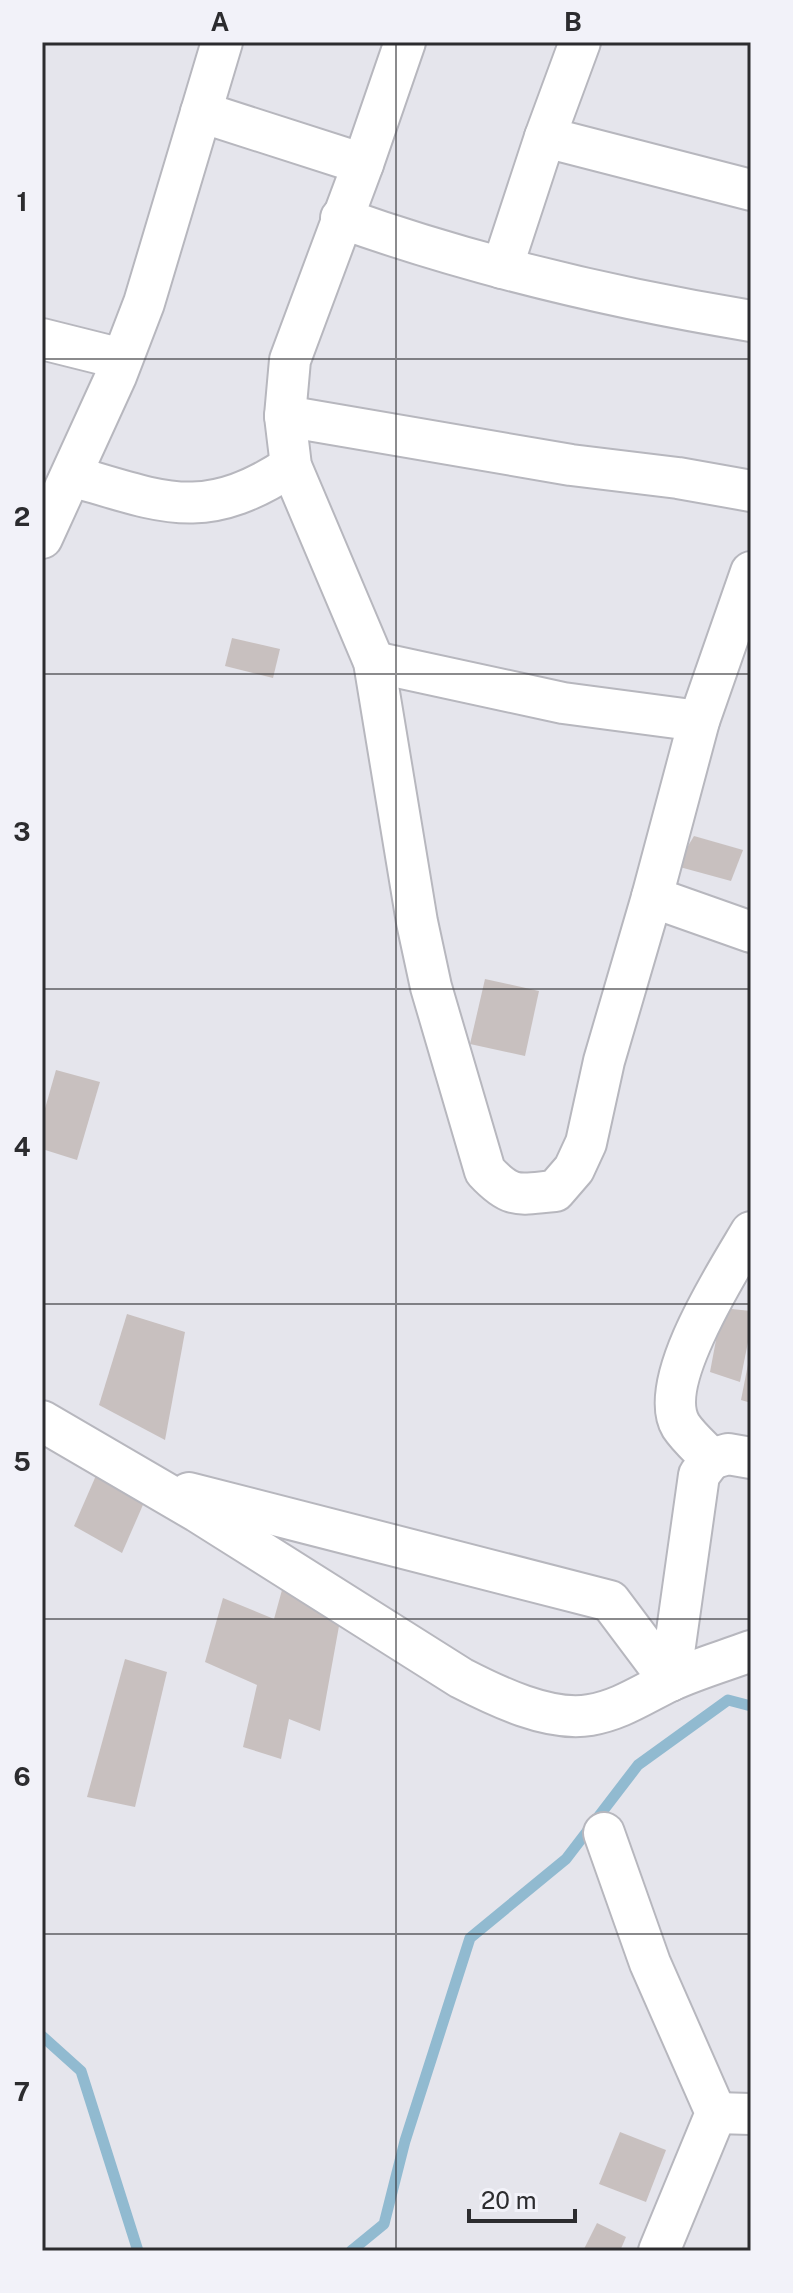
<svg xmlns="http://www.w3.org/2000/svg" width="793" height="2293" font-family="'Public Sans',sans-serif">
	<rect width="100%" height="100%" fill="#e5e5ec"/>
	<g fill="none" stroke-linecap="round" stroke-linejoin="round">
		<!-- stream -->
		<g stroke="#91bad0" stroke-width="11">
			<path d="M42,2036L81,2071L138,2251"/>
			<path d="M351,2251L384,2224L405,2141L470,1938L566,1859L638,1765L728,1700L751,1706"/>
		</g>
	</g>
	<!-- building -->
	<g fill="#c8c0bf">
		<path d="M232,638L280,649L273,678L225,666Z"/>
		<path d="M694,836L743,850L731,881L676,866Z"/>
		<path d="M485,979L539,991L525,1056L470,1044Z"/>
		<path d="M56,1070L100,1082L77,1160L42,1149V1119Z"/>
		<path d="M722,1308L751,1311V1327L740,1382L710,1372Z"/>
		<path d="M127,1314L185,1332L165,1440L99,1405Z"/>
		<path d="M750,1354L751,1355V1403L741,1400Z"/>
		<path d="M101,1464L149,1491L122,1553L74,1526Z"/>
		<path d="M282,1590L343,1604L320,1731L289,1719L281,1759L243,1747L257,1685L205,1662L223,1598L274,1619Z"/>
		<path d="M125,1659L167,1672L135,1807L87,1797Z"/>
		<path d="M620,2132L666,2150L646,2202L599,2184Z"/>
		<path d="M597,2223L626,2237L620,2251H583Z"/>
	</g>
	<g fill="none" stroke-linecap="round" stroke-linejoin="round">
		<defs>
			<g id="minor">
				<path d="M405,42L363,164L290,360L285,416L291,466L374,662L417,922L431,987L485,1171C512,1200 519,1194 555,1191L574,1169L586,1143L604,1061L652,897L699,721L751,572"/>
				<path d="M201,112L363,164"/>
				<path d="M545,137L751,190"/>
				<path d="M341,218C473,265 612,298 751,321"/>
				<path d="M502,268L545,137L580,42"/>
				<path d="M42,339L122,359"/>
				<path d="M285,416L571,465L678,478L751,491"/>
				<path d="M72,476C165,503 204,523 291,466"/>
				<path d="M42,538L116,376L144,303L222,42"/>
				<path d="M374,662L563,703L699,721"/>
				<path d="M652,897L751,932"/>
				<path d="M42,1421L198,1512L461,1678C496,1696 549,1722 590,1715C620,1710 643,1694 670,1681C696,1669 724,1661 751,1651"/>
				<path d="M711,1459L728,1454L751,1458"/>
				<path d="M189,1493L610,1601L670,1681"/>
				<path d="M670,1681L699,1475L711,1459C702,1449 689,1438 681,1426C655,1383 728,1271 751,1232"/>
				<path d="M604,1833L650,1963L716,2113L659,2251"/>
				<path d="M716,2113L751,2114"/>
			</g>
		</defs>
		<!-- minor casing -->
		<use href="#minor" stroke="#b7b7be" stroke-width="44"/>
		<!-- minor -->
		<use href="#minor" stroke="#fff" stroke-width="40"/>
	</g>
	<!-- grid -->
	<path fill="none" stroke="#2c2c2f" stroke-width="2" stroke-opacity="0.55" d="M396,42V2251M42,359H751M42,674H751M42,989H751M42,1304H751M42,1619H751M42,1934H751"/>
	<!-- border -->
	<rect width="793" height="2293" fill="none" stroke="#f2f2f9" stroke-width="88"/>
	<!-- scale -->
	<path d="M469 2209v12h106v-12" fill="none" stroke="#2c2c2f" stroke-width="4"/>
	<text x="481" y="2209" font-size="24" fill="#2c2c2f" stroke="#f2f2f9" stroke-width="6" paint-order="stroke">20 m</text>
	<rect x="44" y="44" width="705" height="2205" fill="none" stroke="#2c2c2f" stroke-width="3"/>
	<g font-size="26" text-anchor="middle" font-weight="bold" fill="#2c2c2f">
		<text x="220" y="31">A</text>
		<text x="573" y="31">B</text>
		<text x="22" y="211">1</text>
		<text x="22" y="526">2</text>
		<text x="22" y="841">3</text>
		<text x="22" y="1156">4</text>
		<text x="22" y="1471">5</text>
		<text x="22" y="1786">6</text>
		<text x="22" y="2101">7</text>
	</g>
</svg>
